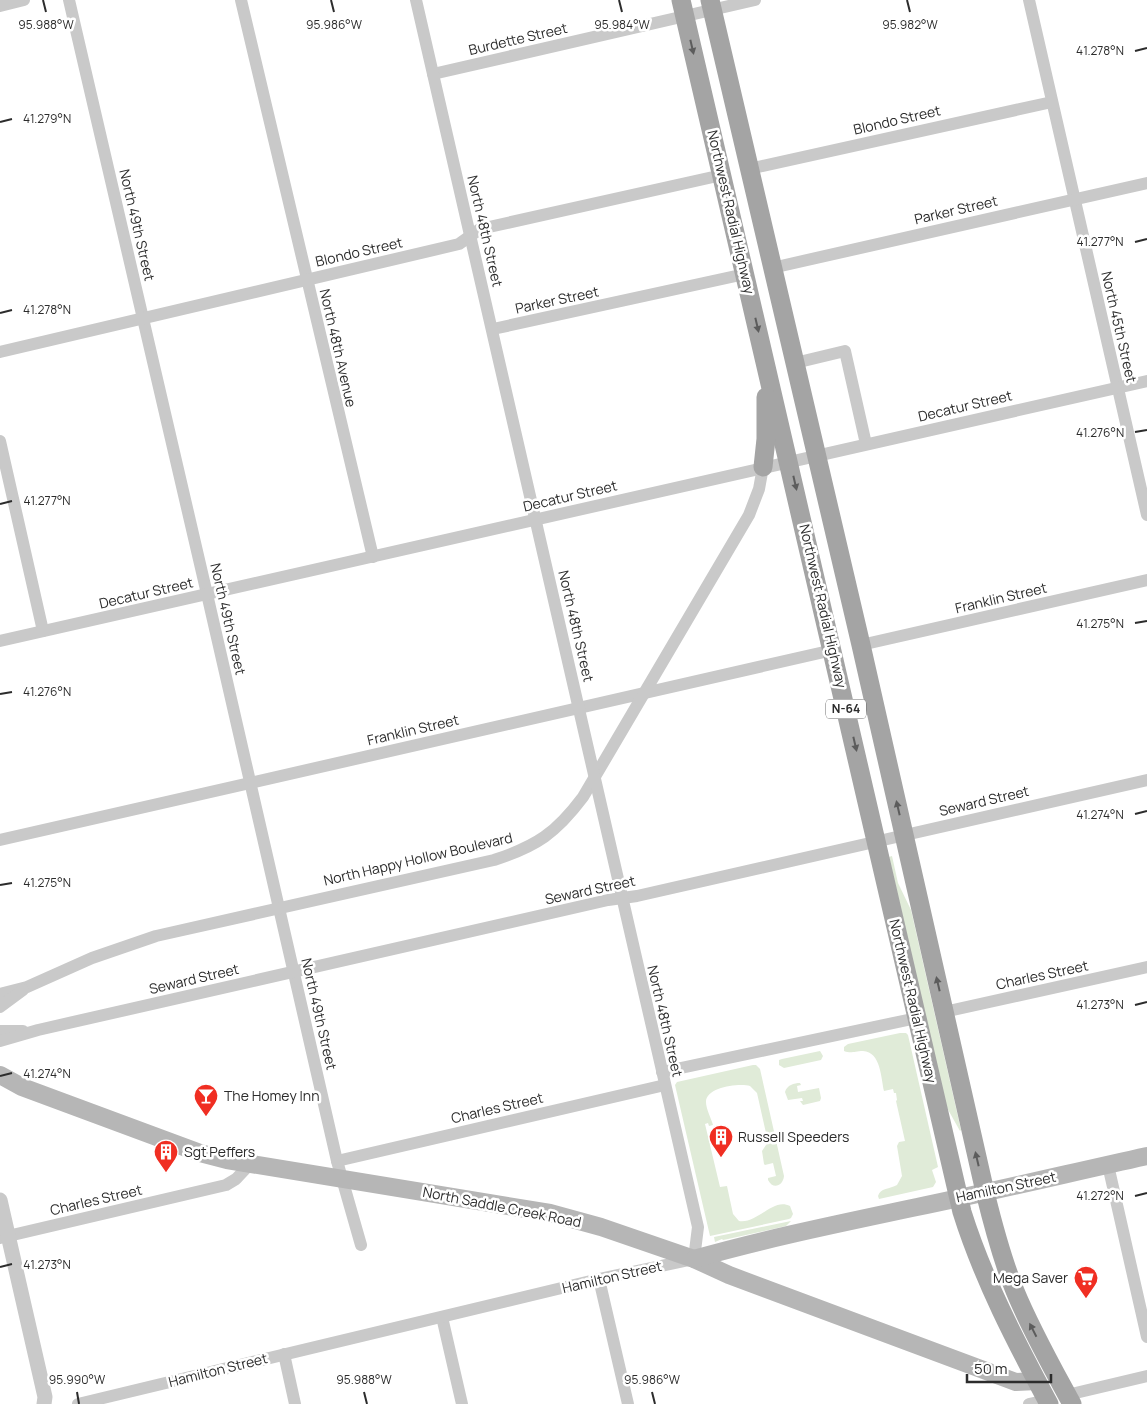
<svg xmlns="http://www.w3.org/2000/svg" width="1147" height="1404" font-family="Manrope,sans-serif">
	<rect width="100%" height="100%" fill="#fff"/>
	<!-- green -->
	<g fill="#e0ebd8">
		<path d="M892,856L898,883L911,910L961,1130L960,1131L946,1106L889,857Z"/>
		<path d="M900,1033H906L908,1035L938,1167L932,1170L936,1182L933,1187L879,1199L878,1196C880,1188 890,1189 897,1185L902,1176L897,1146L899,1142L905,1141L896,1101L897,1100L896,1093H894L893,1089L884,1091C881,1078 881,1052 863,1051C854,1051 852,1054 844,1051V1047L848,1044Z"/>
		<path d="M820,1051L823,1056L821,1060L784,1068L779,1065V1060L782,1059Z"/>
		<path d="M753,1065H756L760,1069L784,1176C783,1186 773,1190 768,1180V1178L776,1176L773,1163L765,1165L764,1164L762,1151L768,1142L757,1093L750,1086C739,1083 706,1087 706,1102C706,1109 711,1118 713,1125L709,1126L708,1123L705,1124L720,1187L727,1186L733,1214L739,1221C758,1224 773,1197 790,1206L793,1214L791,1218L789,1219L710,1236L675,1085L677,1082Z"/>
		<path d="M800,1083L801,1085L797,1086L798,1092L819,1088L821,1098L820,1101L803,1105L800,1101H803L802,1098L788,1100L785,1092C787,1085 794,1083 800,1083Z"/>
		<path d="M791,1221L786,1226L728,1239L723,1240L722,1239L715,1242L714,1237Z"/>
	</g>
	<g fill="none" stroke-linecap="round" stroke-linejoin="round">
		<!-- minor -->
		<g stroke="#c9c9c9" stroke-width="12">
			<path d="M69,0L207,594L337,1161L361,1245"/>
			<path d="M241,0L373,557"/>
			<path d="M1029,0L1147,515"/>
			<path d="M0,6L24,0"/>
			<path d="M433,74L755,0"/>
			<path d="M749,169L1052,102"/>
			<path d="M772,268L1147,183"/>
			<path d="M493,329L745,274"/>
			<path d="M0,352L459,244L480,229L722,175"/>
			<path d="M795,363L845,351L866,444"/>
			<path d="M0,441L43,631"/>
			<path d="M0,641L1147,381"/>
			<path d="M861,645L1147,580"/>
			<path d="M0,840L833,650"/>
			<path d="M0,994L27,987L92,958L156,936L494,860C537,846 556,833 583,797L749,515L759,489L763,467"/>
			<path d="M0,1007L23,990"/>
			<path d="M944,1012L1147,967"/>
			<path d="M0,1031H23"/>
			<path d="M0,1041L38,1030L608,900L637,896C807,858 977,818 1147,780"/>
			<path d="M662,1072L917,1018"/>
			<path d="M337,1161L665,1085"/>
			<path d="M1108,1165L1147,1337"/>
			<path d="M0,1238L226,1185L236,1179L250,1164"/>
			<path d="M599,1279L628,1404"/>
			<path d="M442,1317L462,1404"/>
			<path d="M284,1354L295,1404"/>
			<path d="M1067,1395L1147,1376"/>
			<path d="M78,1404L599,1279L694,1259L698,1227L416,0"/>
			<path d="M1029,1404L1047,1400"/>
		</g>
		<!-- tertiary -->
		<path stroke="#c9c9c9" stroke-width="15" d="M0,1200L45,1397L44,1404"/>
		<!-- secondary -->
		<g stroke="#b6b6b6" stroke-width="18">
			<path d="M0,1075L22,1087L200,1153L227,1160L550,1213L601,1227L694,1259L729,1275L1016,1382L1037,1381"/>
			<path d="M694,1259C768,1238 842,1223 917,1207C994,1191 1070,1173 1147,1156"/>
		</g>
		<!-- primary -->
		<g stroke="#a4a4a4" stroke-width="19">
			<path d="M681,0L962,1212C983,1279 1016,1342 1049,1404"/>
			<path d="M710,0L861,645L985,1192C993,1225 1002,1259 1015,1291C1031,1330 1052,1367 1072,1404"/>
			<path d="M763,467L766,439V397"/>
		</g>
	</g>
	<!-- one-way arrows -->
	<defs><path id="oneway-solid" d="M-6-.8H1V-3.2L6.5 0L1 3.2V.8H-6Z" transform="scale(1.25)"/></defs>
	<g fill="#5c5c5c">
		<use href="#oneway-solid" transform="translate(692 47) rotate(77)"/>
		<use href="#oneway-solid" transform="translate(757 325) rotate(77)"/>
		<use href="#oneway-solid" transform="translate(795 483) rotate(77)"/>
		<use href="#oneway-solid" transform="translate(855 744) rotate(77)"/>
		<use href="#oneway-solid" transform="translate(898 808) rotate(-103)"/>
		<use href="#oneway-solid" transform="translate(938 984) rotate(-103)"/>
		<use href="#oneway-solid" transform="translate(977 1159) rotate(-103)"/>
		<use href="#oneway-solid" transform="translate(1033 1330) rotate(-117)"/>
	</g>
	<!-- ticks -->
	<path fill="none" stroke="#2c2c2c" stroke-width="2" d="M43,0L46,12M331,0L334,12M619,0L622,12M907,0L910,12M1135,51L1147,48M0,122L12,119M1135,242L1147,239M0,313L12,310M1135,432L1147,430M0,504L12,501M1135,623L1147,621M0,694L12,692M1135,814L1147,811M0,885L12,883M1135,1005L1147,1002M0,1076L12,1073M1135,1196L1147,1193M0,1267L12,1264M77,1392L79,1404M364,1392L367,1404M652,1392L655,1404"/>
	<!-- icons -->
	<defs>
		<symbol id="bar-pin" viewBox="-11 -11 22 30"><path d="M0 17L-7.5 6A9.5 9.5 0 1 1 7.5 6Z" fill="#f02e22" stroke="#fff"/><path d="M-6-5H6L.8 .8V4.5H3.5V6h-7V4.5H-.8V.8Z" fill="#fff"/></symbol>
		<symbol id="building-pin" viewBox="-11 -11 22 30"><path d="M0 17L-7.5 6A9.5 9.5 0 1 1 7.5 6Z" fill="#f02e22" stroke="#fff"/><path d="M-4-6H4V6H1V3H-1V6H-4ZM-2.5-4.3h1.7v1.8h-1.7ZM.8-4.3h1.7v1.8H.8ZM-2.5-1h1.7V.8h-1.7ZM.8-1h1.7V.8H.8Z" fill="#fff"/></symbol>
		<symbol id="supermarket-pin" viewBox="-11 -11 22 30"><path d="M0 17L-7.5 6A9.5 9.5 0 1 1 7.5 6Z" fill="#f02e22" stroke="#fff"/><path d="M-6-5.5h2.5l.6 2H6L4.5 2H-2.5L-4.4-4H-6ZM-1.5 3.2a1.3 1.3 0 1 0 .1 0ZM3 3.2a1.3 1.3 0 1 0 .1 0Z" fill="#fff"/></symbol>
	</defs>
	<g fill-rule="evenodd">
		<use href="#bar-pin" x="192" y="1082" width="28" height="38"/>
		<use href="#building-pin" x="707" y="1123" width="28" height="38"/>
		<use href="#building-pin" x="152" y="1138" width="28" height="38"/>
		<use href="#supermarket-pin" x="1072" y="1264" width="28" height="38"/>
	</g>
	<g text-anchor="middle" stroke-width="5" stroke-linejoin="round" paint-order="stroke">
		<!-- shield labels -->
		<rect fill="#fff" stroke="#6b6b6b" stroke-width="1" x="826" y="699.5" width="40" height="19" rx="4"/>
		<g font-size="12" font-weight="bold" fill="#2c2c2c">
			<text x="846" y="713">N-64</text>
		</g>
		<!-- street labels -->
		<g font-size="14" fill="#2c2c2c" stroke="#fff">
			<text transform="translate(518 39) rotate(-13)" y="5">Burdette Street</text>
			<text transform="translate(897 120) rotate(-13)" y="5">Blondo Street</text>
			<text transform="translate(956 210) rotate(-13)" y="5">Parker Street</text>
			<text transform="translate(731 212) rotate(77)" y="5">Northwest Radial Highway</text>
			<text transform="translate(137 225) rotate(77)" y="5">North 49th Street</text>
			<text transform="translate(485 231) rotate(77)" y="5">North 48th Street</text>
			<text transform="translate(359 252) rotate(-13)" y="5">Blondo Street</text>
			<text transform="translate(557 300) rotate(-12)" y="5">Parker Street</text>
			<text transform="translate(1119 327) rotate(77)" y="5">North 45th Street</text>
			<text transform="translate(338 348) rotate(77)" y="5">North 48th Avenue</text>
			<text transform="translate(965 406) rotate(-13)" y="5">Decatur Street</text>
			<text transform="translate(570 496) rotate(-13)" y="5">Decatur Street</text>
			<text transform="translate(146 593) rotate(-13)" y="5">Decatur Street</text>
			<text transform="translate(1001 598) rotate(-13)" y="5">Franklin Street</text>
			<text transform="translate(823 606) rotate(77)" y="5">Northwest Radial Highway</text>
			<text transform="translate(228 619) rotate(77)" y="5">North 49th Street</text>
			<text transform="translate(576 626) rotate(77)" y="5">North 48th Street</text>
			<text transform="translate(413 730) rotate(-13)" y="5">Franklin Street</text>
			<text transform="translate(984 801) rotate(-13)" y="5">Seward Street</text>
			<text transform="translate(418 859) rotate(-13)" y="5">North Happy Hollow Boulevard</text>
			<text transform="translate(590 890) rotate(-12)" y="5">Seward Street</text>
			<text transform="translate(1042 975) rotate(-12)" y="5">Charles Street</text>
			<text transform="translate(194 979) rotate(-13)" y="5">Seward Street</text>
			<text transform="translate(913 1001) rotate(77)" y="5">Northwest Radial Highway</text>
			<text transform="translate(319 1014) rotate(77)" y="5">North 49th Street</text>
			<text transform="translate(665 1021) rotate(77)" y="5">North 48th Street</text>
			<text transform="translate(497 1108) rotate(-13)" y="5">Charles Street</text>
			<text transform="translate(1006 1187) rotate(-12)" y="5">Hamilton Street</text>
			<text transform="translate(96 1200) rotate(-13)" y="5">Charles Street</text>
			<text transform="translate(502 1207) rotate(11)" y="5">North Saddle Creek Road</text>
			<text transform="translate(612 1277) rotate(-13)" y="5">Hamilton Street</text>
			<text transform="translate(218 1370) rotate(-14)" y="5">Hamilton Street</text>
		</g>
		<!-- poi labels -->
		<g font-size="14" fill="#2c2c2c" stroke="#fff" text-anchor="start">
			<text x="224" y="1101">The Homey Inn</text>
			<text x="738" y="1142">Russell Speeders</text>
			<text x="184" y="1157">Sgt Peffers</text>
			<text x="1068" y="1283" text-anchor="end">Mega Saver</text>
		</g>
	</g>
	<g font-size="12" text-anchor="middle" fill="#2c2c2c" stroke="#fff" stroke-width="5" stroke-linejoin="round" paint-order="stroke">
		<text x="46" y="29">95.988°W</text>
		<text x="334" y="29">95.986°W</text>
		<text x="622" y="29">95.984°W</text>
		<text x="910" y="29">95.982°W</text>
		<text x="1100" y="55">41.278°N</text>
		<text x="47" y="123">41.279°N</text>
		<text x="1100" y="246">41.277°N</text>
		<text x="47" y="314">41.278°N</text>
		<text x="1100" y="437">41.276°N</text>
		<text x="47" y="505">41.277°N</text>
		<text x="1100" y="628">41.275°N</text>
		<text x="47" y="696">41.276°N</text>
		<text x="1100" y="819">41.274°N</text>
		<text x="47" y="887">41.275°N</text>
		<text x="1100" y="1009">41.273°N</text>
		<text x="47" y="1078">41.274°N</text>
		<text x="1100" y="1200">41.272°N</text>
		<text x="47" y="1269">41.273°N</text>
		<text x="77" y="1384">95.990°W</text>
		<text x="364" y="1384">95.988°W</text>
		<text x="652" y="1384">95.986°W</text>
	</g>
	<!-- scale -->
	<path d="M967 1374v8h84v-8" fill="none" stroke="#2c2c2c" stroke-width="2.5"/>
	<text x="974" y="1374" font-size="15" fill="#2c2c2c" stroke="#ffffff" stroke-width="4" paint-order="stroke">50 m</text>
</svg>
